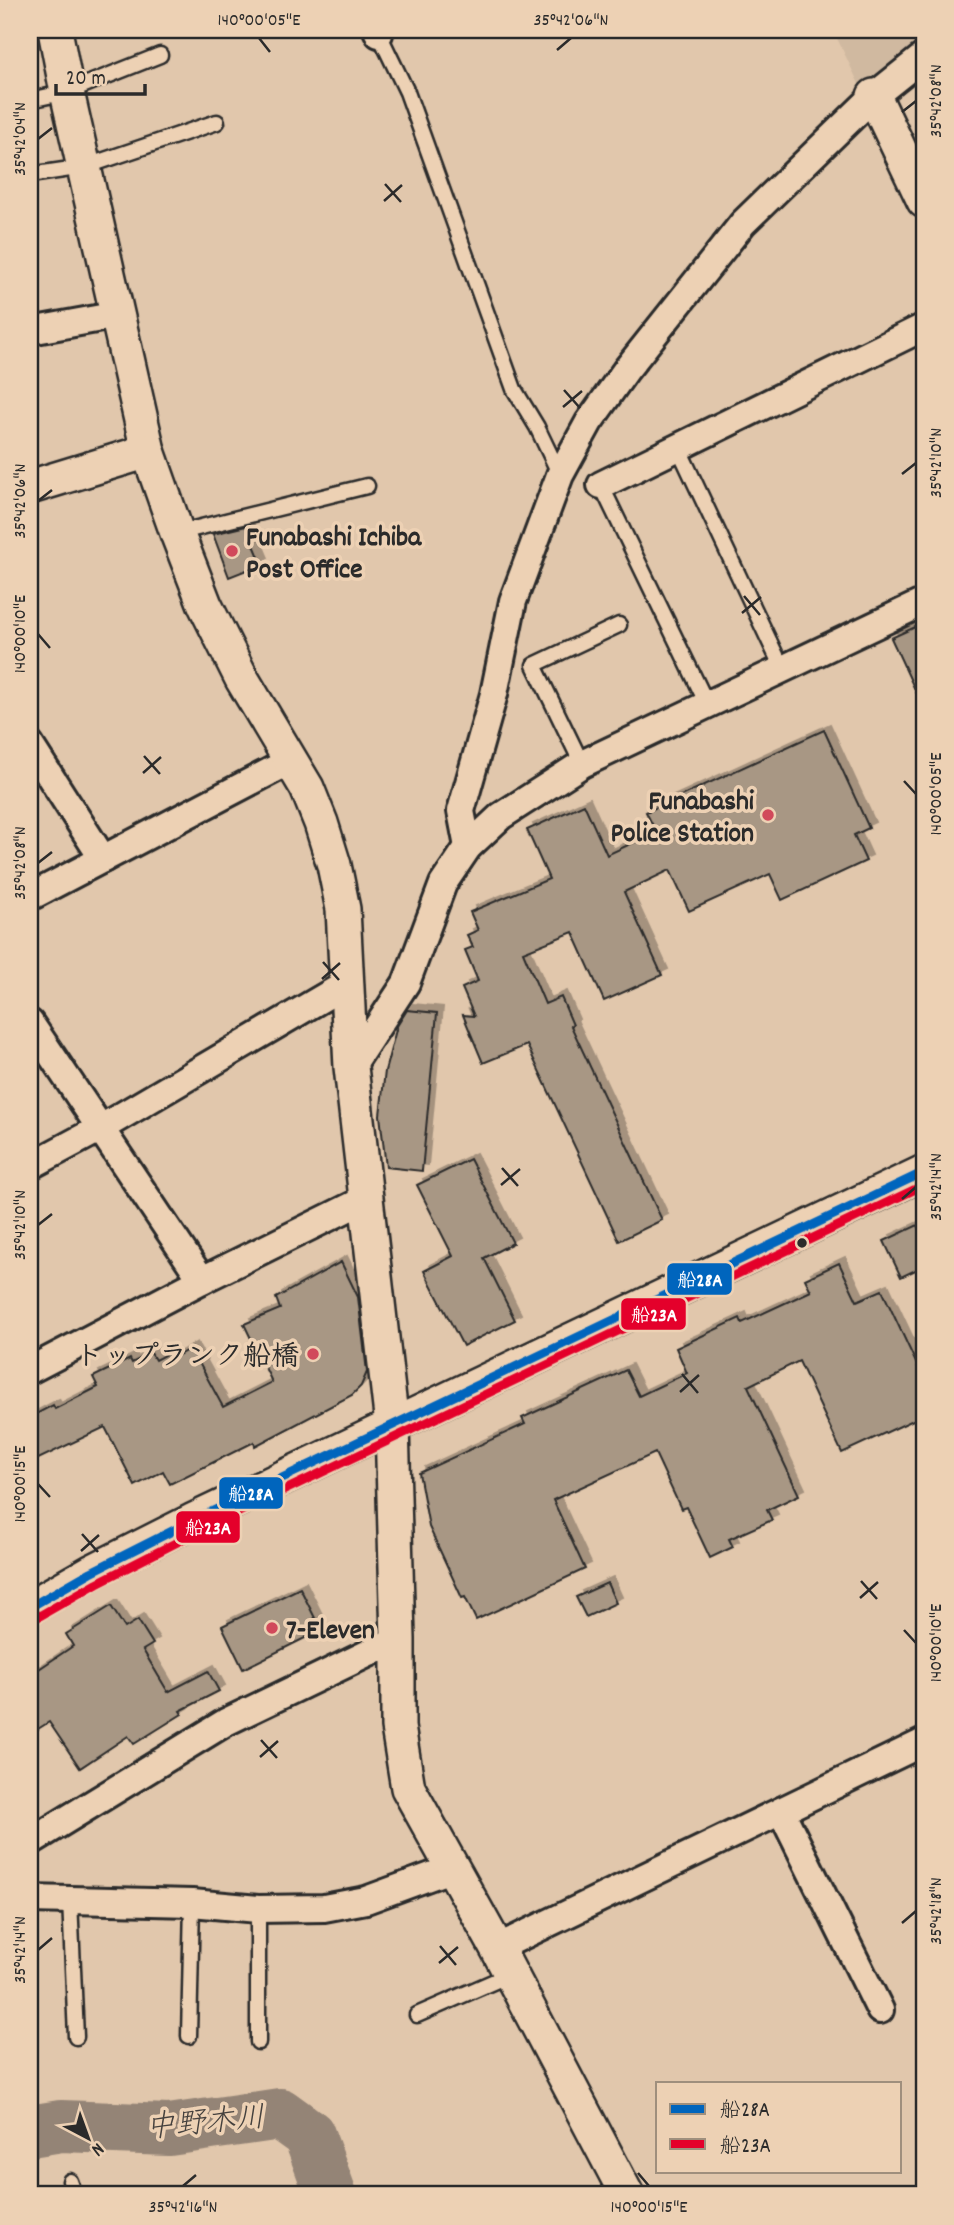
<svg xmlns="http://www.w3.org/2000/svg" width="954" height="2225" font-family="Dekko,'Klee One',sans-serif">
	<defs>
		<filter id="shadow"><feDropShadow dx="6" dy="-6" stdDeviation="0" flood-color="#0004"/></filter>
	</defs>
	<rect width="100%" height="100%" fill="#e1c7ac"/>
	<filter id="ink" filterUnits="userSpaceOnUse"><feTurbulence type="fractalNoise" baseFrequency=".0143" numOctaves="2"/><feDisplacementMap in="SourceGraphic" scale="14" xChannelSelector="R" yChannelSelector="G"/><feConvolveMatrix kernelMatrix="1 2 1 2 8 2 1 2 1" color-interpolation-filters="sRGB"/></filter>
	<g filter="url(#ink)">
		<!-- built -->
		<path fill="#d0b9a0" d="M833,30H924V40L860,86Z"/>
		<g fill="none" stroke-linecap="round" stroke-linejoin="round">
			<!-- river -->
			<path stroke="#948476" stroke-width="52" d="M30,2131L61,2126L169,2130L280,2114L309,2135L331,2195"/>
		</g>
		<!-- building -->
		<g fill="#a89784" stroke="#2b2b2b" stroke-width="2" filter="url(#shadow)">
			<path d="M246,526L262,564L229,577L213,534Z"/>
			<path d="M924,623V709L891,638Z"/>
			<path d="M824,730L869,828L854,835L866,861L782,900L770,874L689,911L670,870L624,892L662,975L604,1001L573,932L523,952L545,1004L561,997L573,1025L571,1026L662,1220L619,1241L527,1045L483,1063L463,1015L474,1016L462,988L478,981L465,950L473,947L467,935L478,930L470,912L549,879L527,830L584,804L607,855L656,832L646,812Z"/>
			<path d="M407,1010L437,1013L422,1171L386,1167L380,1115L385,1071L397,1026Z"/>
			<path d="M470,1159L513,1243L484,1258L515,1320L463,1346L424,1271L453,1256L417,1185Z"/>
			<path d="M918,1225L924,1239V1266L901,1277L884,1241Z"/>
			<path d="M341,1262L358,1297L367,1372L361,1386L352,1395L255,1446L254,1442L170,1484L163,1471L135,1486L105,1427L30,1463V1417L53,1405L55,1409L98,1387L93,1377L130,1359L132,1363L151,1353L155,1360L170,1352L173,1358L191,1348L223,1407L272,1382L244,1324L280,1309L276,1298Z"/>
			<path d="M839,1263L857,1301L882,1290L924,1380V1415L842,1453L799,1361L748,1386L799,1495L767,1510L772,1520L729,1539L733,1547L710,1558L686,1507L681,1509L655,1453L553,1500L585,1569L476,1620L465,1597L462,1598L429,1527L419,1473L525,1424L522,1418L626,1370L639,1396L687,1373L676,1348L740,1318L742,1323L811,1291L805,1279Z"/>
			<path d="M607,1583L616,1603L586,1617L576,1597Z"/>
			<path d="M300,1588L321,1630L243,1669L222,1626Z"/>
			<path d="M111,1606L125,1628L138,1620L153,1644L143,1650L168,1692L208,1671L219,1691L180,1711L182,1714L134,1744L128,1736L80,1768L49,1722L30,1734V1675L73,1646L66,1634Z"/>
		</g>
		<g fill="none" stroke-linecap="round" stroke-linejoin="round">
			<defs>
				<g id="service">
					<path d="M379,34L407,92L514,389L537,427L560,475"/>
					<path d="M30,100L67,92L160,55"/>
					<path d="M30,175L84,167L217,122"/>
					<path d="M678,447L782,668"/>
					<path d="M601,485L707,704"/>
					<path d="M177,533L367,486"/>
					<path d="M582,764L534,665L619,625"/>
					<path d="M70,1900L76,2037"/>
					<path d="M417,2015L511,1974"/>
					<path d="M189,2036L192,1903"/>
					<path d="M258,2042V1909"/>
					<path d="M70,2181L75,2195"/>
				</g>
				<g id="minor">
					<path d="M377,30L379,34"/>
					<path d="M30,331L118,315"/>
					<path d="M601,485L924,327"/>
					<path d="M30,745L103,859"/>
					<path d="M468,847L461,811L494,694L513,601L560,475L589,422L626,370L743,223L874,96L924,56"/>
					<path d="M30,897L292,760"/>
					<path d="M30,1023L202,1280"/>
					<path d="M351,1067L406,983L443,884L468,847L501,816L582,764L924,602"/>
					<path d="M30,1166L101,1128L348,983"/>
					<path d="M30,1370L202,1280L366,1199"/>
					<path d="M781,1811L880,2010"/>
					<path d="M30,1842L226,1722L398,1639"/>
					<path d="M30,1899L192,1903L258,1909L324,1908L366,1900L453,1868"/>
					<path d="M497,1948L924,1742"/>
				</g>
				<g id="tertiary">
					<path d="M55,30L67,92L148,451L177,533L205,605L242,679L307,788L321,823L334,865L343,909L351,1067L392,1425L398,1639V1727L408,1788L497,1948L627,2195"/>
					<path d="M874,96L924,201"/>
					<path d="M30,487L148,451"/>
					<path d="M30,1607L91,1572L192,1521L924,1172"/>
				</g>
			</defs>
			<!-- service casing -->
			<use href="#service" stroke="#2b2b2b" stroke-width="19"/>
			<!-- minor casing -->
			<use href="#minor" stroke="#2b2b2b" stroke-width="32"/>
			<!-- tertiary casing -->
			<use href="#tertiary" stroke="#2b2b2b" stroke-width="38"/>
			<!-- service -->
			<use href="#service" stroke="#edd1b4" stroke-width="14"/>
			<!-- minor -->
			<use href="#minor" stroke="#edd1b4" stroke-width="26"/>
			<!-- tertiary -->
			<use href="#tertiary" stroke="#edd1b4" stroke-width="33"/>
			<defs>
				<path id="bus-1" d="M30,1607L91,1572L192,1521L924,1172"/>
				<path id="bus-2" d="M36,1618L97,1583L197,1532L924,1185"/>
			</defs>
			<!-- bus-1 casing -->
			<use href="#bus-1" stroke="#edd1b4" stroke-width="14"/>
			<!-- bus-2 casing -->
			<use href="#bus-2" stroke="#edd1b4" stroke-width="14"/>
			<!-- bus-1 -->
			<use href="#bus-1" stroke="#0065bd" stroke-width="9"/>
			<!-- bus-2 -->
			<use href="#bus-2" stroke="#e4002b" stroke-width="9"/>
		</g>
	</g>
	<!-- ticks -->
	<path fill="none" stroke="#2b2b2b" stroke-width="2.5" d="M259,38L270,52M557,50L571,38M902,112L916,101M38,139L52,128M385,184L401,202M384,201L402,185M564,390L580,408M563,407L582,391M902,474L916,463M38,501L52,490M744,596L760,615M742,613L761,597M38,634L50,648M144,756L160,774M143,773L161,757M904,781L916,794M38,863L52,852M323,962L339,980M322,979L340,963M502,1168L518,1186M501,1185L520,1169M902,1199L916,1187M38,1225L52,1214M682,1374L698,1393M680,1392L699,1375M38,1484L50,1497M82,1534L98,1552M81,1551L99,1535M861,1581L877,1599M860,1598L878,1582M904,1630L916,1643M261,1740L277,1758M260,1757L278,1741M902,1923L916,1911M440,1946L456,1965M38,1950L52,1938M439,1963L458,1947M638,2173L649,2186M183,2186L196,2175"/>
	<!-- markers -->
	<g fill="#d1495b" stroke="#edd1b4" stroke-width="2.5">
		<circle cx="232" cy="551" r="7"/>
		<circle cx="768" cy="815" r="7"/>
		<circle cx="313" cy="1354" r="7"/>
		<circle cx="272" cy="1628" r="7"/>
	</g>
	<circle fill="#2b2b2b" stroke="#edd1b4" stroke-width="2.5" cx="802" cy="1243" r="6"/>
	<g text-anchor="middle" stroke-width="7" stroke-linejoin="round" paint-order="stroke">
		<!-- poi labels -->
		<g font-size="28" font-weight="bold" fill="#2b2b2b" stroke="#edd1b4" text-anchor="start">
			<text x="246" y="545">Funabashi Ichiba<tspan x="246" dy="32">Post Office</tspan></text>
			<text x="754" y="809" text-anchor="end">Funabashi<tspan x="754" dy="32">Police Station</tspan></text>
			<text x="299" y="1364" text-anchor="end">トップランク船橋</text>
			<text x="286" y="1638">7-Eleven</text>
		</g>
		<!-- water labels -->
		<g font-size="30" font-style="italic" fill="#45413e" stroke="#edd1b4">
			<text transform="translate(205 2121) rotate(-5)" y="10">中野木川</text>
		</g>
	</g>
	<g stroke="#edd1b4" stroke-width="2.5">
		<rect x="666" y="1262" width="67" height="34" rx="7" fill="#0065bd"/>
		<rect x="620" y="1297" width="67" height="34" rx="7" fill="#e4002b"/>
		<rect x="218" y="1476" width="66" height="34" rx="7" fill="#0065bd"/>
		<rect x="175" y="1510" width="66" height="34" rx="7" fill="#e4002b"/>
	</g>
	<g font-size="19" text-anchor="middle" font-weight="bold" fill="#fff">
		<text x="700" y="1286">船28A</text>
		<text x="654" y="1321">船23A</text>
		<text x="251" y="1500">船28A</text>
		<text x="208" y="1534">船23A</text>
	</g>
	<!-- margin -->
	<rect width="954" height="2225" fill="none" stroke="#edd1b4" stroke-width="77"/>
	<!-- legend -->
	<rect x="656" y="2082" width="245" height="91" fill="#edd1b4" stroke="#9f8f7d" stroke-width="2"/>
	<rect x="670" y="2104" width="35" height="10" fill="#0065bd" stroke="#9f8f7d" stroke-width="2"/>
	<text x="720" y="2116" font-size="21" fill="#2b2b2b">船28A</text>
	<rect x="670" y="2139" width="35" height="10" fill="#e4002b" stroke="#9f8f7d" stroke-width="2"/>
	<text x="720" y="2152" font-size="21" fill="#2b2b2b">船23A</text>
	<!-- north arrow -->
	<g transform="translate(88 2138) rotate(139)" stroke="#edd1b4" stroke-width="5" paint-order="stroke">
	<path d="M0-5L12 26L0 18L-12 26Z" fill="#2b2b2b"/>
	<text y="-10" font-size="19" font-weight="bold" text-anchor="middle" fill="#2b2b2b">N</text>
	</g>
	<!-- scale -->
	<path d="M56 84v10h89v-10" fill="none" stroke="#2b2b2b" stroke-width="3.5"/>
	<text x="66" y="84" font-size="21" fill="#2b2b2b" stroke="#edd1b4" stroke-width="5" paint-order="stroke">20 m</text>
	<rect x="38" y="38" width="878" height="2148" fill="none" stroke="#2b2b2b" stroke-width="2.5"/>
	<g font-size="18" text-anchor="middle" fill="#2b2b2b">
		<text x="259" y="25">140°00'05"E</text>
		<text x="571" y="25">35°42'06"N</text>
		<text transform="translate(935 101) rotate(-90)" y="6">35°42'08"N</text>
		<text transform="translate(19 139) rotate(-90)" y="6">35°42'04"N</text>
		<text transform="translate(935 463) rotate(-90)" y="6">35°42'10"N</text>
		<text transform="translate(19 501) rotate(-90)" y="6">35°42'06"N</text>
		<text transform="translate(19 634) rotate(-90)" y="6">140°00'10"E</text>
		<text transform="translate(935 794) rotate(-90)" y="6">140°00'05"E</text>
		<text transform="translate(19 863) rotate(-90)" y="6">35°42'08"N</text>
		<text transform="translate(935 1187) rotate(-90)" y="6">35°42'14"N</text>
		<text transform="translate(19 1225) rotate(-90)" y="6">35°42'10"N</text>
		<text transform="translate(19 1484) rotate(-90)" y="6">140°00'15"E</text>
		<text transform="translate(935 1643) rotate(-90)" y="6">140°00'10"E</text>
		<text transform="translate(935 1911) rotate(-90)" y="6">35°42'18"N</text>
		<text transform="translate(19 1950) rotate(-90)" y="6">35°42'14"N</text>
		<text x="183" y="2212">35°42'16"N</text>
		<text x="649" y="2212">140°00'15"E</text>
	</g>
</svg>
